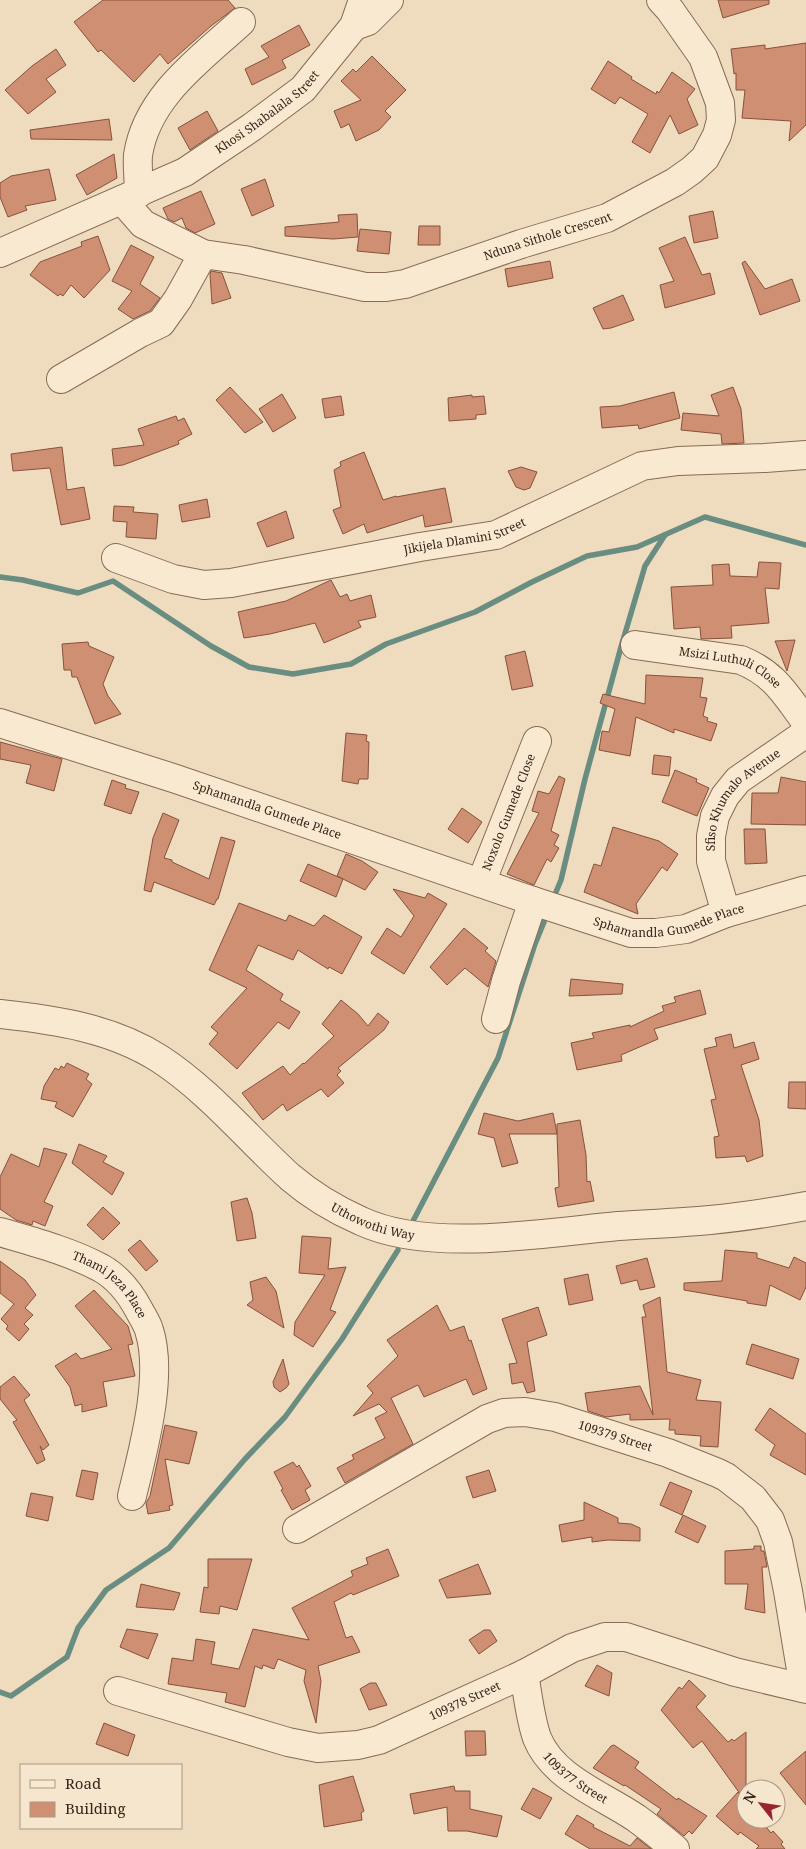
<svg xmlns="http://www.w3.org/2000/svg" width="806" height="1849" font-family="'Noto Serif',serif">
	<rect width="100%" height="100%" fill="#efdbbe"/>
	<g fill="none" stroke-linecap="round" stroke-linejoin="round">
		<!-- stream -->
		<g stroke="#698e81" stroke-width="5.5">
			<path d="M0,577L23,580L78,593L113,581L211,646L249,667L293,674L351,664L386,644L475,612L532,582L587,556L637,547L705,517L806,545"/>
			<path d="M556,892L561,880L585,779L621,647L645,566L665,535"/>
			<path d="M413,1221L498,1058L535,944L544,922"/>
			<path d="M0,1692L11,1696L67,1657L78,1628L106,1590L169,1548L245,1459L285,1417L342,1339L398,1250"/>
		</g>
	</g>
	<!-- building -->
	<g fill="#ce8f72" stroke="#87513b">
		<path d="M103,0H228L235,8L211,26L168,64L160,54L134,82L101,50L98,52L74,22Z"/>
		<path d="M718,0H769V4L723,18Z"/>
		<path d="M299,25L310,45L282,60L286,68L252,85L245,69L269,57L261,46Z"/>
		<path d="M806,43V125L789,141L791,121L742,118L745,90H736V73L734,74L731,49L765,45V49Z"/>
		<path d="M56,49L66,65L46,79L56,92L28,114L5,90L32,66Z"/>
		<path d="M372,56L406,90L385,111L391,117L379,130L356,141L349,124L341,128L334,111L361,100L341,81L353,69L356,72Z"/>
		<path d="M608,61L632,77L631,79L656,94L657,91L659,93L672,72L695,89L687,99L698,125L679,134L670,115L650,153L632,142L648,114L620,97L615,104L591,89Z"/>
		<path d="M207,111L218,131L190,150L178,128Z"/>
		<path d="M109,119L112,140L31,139L30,130Z"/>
		<path d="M114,154L117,178L87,195L76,175Z"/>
		<path d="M49,169L56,200L25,206L27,210L8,217L0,197V183L11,176Z"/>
		<path d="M265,179L274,206L252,216L241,189Z"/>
		<path d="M201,191L215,224L195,233L186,228L182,218L174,222L168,219L163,208Z"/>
		<path d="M713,211L718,238L694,243L689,216Z"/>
		<path d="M357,214L358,237L333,239L285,236V227L339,222L338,215Z"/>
		<path d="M419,226H440V245H418Z"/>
		<path d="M360,229L391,232L389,254L357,251Z"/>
		<path d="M98,236L110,270L84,298L71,285L63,296L60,294L58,296L30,275L40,262L82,246L81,242Z"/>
		<path d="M685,237L702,275L710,273L715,294L665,308L660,285L674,281L659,248Z"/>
		<path d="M131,245L154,257L140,284L160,298L150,311L133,319L118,309L132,291L112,281Z"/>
		<path d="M550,261L553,278L508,287L505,269Z"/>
		<path d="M745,261L765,289L792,279L800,301L760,315L742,263Z"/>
		<path d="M211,271L222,273L231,298L212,304L210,274Z"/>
		<path d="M623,295L634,320L611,328L603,329L593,308Z"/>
		<path d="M230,387L263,422L245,433L216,400Z"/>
		<path d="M733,387L741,409L744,443L722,444L721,434L681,430L683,413L719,416L711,395Z"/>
		<path d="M674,392L680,418L639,429L638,425L602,428L600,407L620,406Z"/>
		<path d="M282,394L296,418L273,432L259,409Z"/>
		<path d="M472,395V397L484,396L486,414L476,415V419L449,421L448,398Z"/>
		<path d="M341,396L344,415L325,418L322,399Z"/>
		<path d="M176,416L178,421L184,418L192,434L178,441L179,444L123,465L114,466L112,449L144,445L138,429Z"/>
		<path d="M62,447L67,490L84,487L90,519L61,525L50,468L13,471L11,454Z"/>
		<path d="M364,452L383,500L396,496V497L445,488L452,522L425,527L423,515L367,533L364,524L343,534L333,510L341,507L334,470L341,466L340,462Z"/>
		<path d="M521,467L537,472L530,488L524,490L516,487L508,471Z"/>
		<path d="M207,499L210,517L182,522L179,505Z"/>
		<path d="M114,506L134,507L133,512L158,514L156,539L126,537L127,522L113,521Z"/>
		<path d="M286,511L294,538L267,547L257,523Z"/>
		<path d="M759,562L781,563L779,589L765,588L769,623L731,626L732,638L701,639L700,627L674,629L671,587L713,585L712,565L729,564L730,576L757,577Z"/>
		<path d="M331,580L340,597L347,594L350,601L371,595L376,617L358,621L361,627L324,643L315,623L270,634L244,638L238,612L286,601Z"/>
		<path d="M795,640L787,671L775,641Z"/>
		<path d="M88,642L89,646L114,657L103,684L108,696L121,714L95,724L77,677H72L71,670H64L62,644Z"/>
		<path d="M525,651L533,686L512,690L505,656Z"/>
		<path d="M646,675L703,678L700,697L707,698L703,716L708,718L707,721L717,724L711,741L674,729V733L636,717L630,756L599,750L602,731L609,732L615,709L600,703L603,694L645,704Z"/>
		<path d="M346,733L367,735L366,741L369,742L368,779H359L358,784L342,781Z"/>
		<path d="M0,742L62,759L54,791L26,783L31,765L0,759Z"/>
		<path d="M654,755L671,757L669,776L652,774Z"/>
		<path d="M675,770L697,779L696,782L709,788L697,816L662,802Z"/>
		<path d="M559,776L565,779L551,831L559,835L554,845L559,848L551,862L547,859L534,885L507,874L539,813L532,811L538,791L549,794Z"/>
		<path d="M781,777L806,782V825L751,824L752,793H778Z"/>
		<path d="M112,780L126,785L125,788L139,792L131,814L104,805Z"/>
		<path d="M462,808L482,822L468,843L448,829Z"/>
		<path d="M163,813L179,820L164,858L172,860V862L209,879L221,837L235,841L218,899H217L214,905L154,882L151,892L144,890L153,838Z"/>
		<path d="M613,827L659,841L678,854L667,871L662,867L636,904L638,914L584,892L594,864L601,866Z"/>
		<path d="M744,829H765L767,863L745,864Z"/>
		<path d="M346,854L362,861L378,872L365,890L337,876Z"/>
		<path d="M308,864L343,879L336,897L300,881Z"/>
		<path d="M393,889L425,898L428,893L447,904L404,974L371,953L387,928L401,937L414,916Z"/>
		<path d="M239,903L286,921L289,915L314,926L324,915L362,937L342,974L329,967L328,969L298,950L293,960L258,945L246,970L283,994L280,1000L300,1012L289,1029L278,1022L237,1069L209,1044L218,1033L211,1027L247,988L209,970Z"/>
		<path d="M464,928L488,948L485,951L496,961L488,987L465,968L447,985L430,967Z"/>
		<path d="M571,979L623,984L622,994L569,996Z"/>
		<path d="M700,990L706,1014L654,1029L658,1039L621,1055L622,1061L577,1070L571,1043L594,1038L592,1033L630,1025V1027L664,1011L662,1006L676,1002L674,997Z"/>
		<path d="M341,1000L358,1014L368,1026L378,1013L389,1022L384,1030L338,1068L341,1071L337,1075L344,1083L328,1097L321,1089L287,1111L283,1104L263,1120L242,1093L283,1066L290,1075L303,1063L304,1064L334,1036L322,1024Z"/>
		<path d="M731,1034L734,1048L754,1042L759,1059L741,1065L759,1120L763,1156L747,1162L745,1156L716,1158L714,1137L719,1136L711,1100L716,1099L704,1049L717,1046L715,1038Z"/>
		<path d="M67,1063L89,1074L86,1079L92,1084L73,1117L55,1107L57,1102L41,1099L44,1086L55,1068L59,1070L61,1066L64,1068Z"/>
		<path d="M789,1082H806V1109L788,1108Z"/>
		<path d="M484,1113L518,1121L553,1113L557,1134V1124L580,1120L586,1155L587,1182L590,1181L594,1201L558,1207L555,1188L559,1187L557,1134H509L518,1163L502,1167L494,1138L478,1134Z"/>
		<path d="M79,1144L107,1156L103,1162L124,1173L112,1195L72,1163Z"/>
		<path d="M44,1148L67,1154L44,1202L53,1206L45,1226L33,1221L32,1225L16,1220L0,1209V1177L11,1154L39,1167Z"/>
		<path d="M247,1198L252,1213L256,1238L237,1241L231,1202Z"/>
		<path d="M103,1207L120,1223L103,1240L87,1225Z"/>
		<path d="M302,1236L331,1238L328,1269L346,1267L330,1310L336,1312L313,1347L294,1335L295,1322L325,1275L299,1273Z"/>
		<path d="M140,1240L158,1261L146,1271L128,1250Z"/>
		<path d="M725,1250L757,1253V1258L789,1268L794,1257L806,1263V1287L800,1300L770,1285L766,1306L747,1303V1301L684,1290V1283L722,1281Z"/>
		<path d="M647,1258L655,1287L640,1290L637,1280L621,1284L616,1266Z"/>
		<path d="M0,1261L25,1280L36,1295L25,1308L33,1315L24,1324L29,1329L19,1341L6,1329L8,1326L1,1319L14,1304L0,1293Z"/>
		<path d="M588,1274L593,1300L569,1305L564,1279Z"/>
		<path d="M266,1277L276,1291L284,1328L247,1305L253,1300L250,1282Z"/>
		<path d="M94,1290L128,1326L133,1344L128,1345L135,1376L103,1382L107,1406L82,1412V1404L75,1406L70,1387L55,1366L76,1353L81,1359L112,1349L75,1306Z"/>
		<path d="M660,1297L667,1372L701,1380L696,1400L721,1402L718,1447L700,1446L701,1436L675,1434V1430H669L670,1419L630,1420V1414L606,1417L588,1411L585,1393L640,1386L653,1415L642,1317H646L643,1305Z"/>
		<path d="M437,1305L450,1331L464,1326L469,1341L471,1340L487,1389L473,1395L466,1379L424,1397L418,1385L391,1398L413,1444L345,1483L337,1468L354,1459L352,1455L385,1438L375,1418L387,1412L379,1404L353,1416L373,1393L367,1386L398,1356L387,1340Z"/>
		<path d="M538,1307L547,1335L527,1342L535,1391L527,1393L523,1382L512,1384L509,1364L517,1363L502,1319Z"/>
		<path d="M752,1344L799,1359L793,1379L746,1364Z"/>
		<path d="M283,1359L289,1384L286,1388L280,1392L274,1387L273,1382Z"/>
		<path d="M14,1376L30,1395L24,1400L49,1445L43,1450L40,1446L45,1460L37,1464L13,1422L17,1420L0,1399V1387Z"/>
		<path d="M770,1408L806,1434V1475L770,1455L775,1445L755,1430Z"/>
		<path d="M165,1425L197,1432L189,1464L165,1459L173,1505L169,1506L170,1510L148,1514L146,1503L150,1496Z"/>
		<path d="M293,1462L297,1467L299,1465L311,1486L305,1490L310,1500L292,1510L281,1490L283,1489L274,1472Z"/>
		<path d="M82,1470L98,1473L93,1500L76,1496Z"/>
		<path d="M489,1470L496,1491L473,1498L466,1477Z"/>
		<path d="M670,1482L692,1491L682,1515L660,1505Z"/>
		<path d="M31,1493L53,1497L48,1521L26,1516Z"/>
		<path d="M584,1502L618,1518V1523L631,1524L640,1528V1541L608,1540L592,1542V1537L562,1542L559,1525L584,1520Z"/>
		<path d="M683,1515L706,1526L698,1543L675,1532Z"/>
		<path d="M754,1546H761V1551H764L767,1567H762L765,1613L745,1609L748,1584H725V1551L754,1549Z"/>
		<path d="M388,1549L399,1576L353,1595L351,1593L334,1602L346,1638L352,1636L360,1652L318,1666L321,1681L316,1723L304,1681L306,1670L278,1659L274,1669L263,1665L262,1669L255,1666L245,1707L225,1702L227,1693L168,1684L172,1658L193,1661L196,1639L215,1642L211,1664L239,1669L253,1629L309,1640L292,1608L353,1576L351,1571L368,1564L366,1558Z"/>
		<path d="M208,1559H252L237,1610L220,1606L219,1614L200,1612L204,1587L208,1588Z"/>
		<path d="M478,1564L491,1594L447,1598L439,1580Z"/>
		<path d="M141,1584L180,1593L174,1610L136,1607Z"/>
		<path d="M127,1629L158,1634L148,1659L120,1647Z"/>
		<path d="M484,1630H490L497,1641L479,1654L469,1640Z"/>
		<path d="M597,1665L612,1673L609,1696L585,1686Z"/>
		<path d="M689,1680L706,1696L696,1707L728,1742L732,1739L734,1741L746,1732V1802L702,1741L693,1748L661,1710L679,1687L682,1689Z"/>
		<path d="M370,1683H376L387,1705L369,1710L360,1689Z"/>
		<path d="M104,1723L135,1735L128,1756L96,1744Z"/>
		<path d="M465,1731H485L486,1755L466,1756Z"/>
		<path d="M614,1745L639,1762L635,1768L677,1800L678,1798L707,1816L692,1834L689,1831L684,1836L657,1814L661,1809L625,1785L624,1786L593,1768L611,1746Z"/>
		<path d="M806,1751V1805L780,1773Z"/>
		<path d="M353,1776L364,1811L361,1813L362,1820L324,1827L319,1785Z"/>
		<path d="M454,1786L455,1791H470V1809L502,1816L497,1837L467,1831H448L447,1807L414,1814L410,1794Z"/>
		<path d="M533,1788L552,1798L540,1819L521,1809Z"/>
		<path d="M738,1792L746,1803V1819H760L771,1833L773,1831L783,1842L781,1844L785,1849H756L759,1846L740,1832L738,1835L716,1816Z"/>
		<path d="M577,1815L594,1825L593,1827L630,1846L637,1838L651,1849H590L565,1834Z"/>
	</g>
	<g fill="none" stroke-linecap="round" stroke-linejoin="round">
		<defs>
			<g id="minor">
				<path d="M354,26L368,21L389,0"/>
				<path d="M139,193C139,181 137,167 138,155C147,96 201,59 241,22"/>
				<path id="s1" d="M122,200L143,224L203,254L244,260L365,287H386L405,284L521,244L607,218L675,182L692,170L705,158L717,135L721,120L720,103L703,57L670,10L661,0"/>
				<path id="s2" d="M0,253L185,172L252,127L303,89L354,26L363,0"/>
				<path d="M61,379L140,333L161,323L178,299L203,254"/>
				<path id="s3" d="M116,558L173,579L204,585L231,583L420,547L496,535L642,466L678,461L765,458L806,455"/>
				<path id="s4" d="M635,645L741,660C775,674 785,694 806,722"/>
				<path id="s5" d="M0,723L176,779L533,901L631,933H656L686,929L726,913L806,890"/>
				<path id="s6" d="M481,883L537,741"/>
				<path id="s7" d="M726,913L711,861V836L715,816L725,796L738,780L806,733"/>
				<path id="s8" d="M0,1014C55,1020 112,1028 160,1059C209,1091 247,1138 290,1177C311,1195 336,1210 361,1221C429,1253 544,1233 618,1226C649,1224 679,1223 710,1220C742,1217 774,1212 806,1206"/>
				<path d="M496,1019L506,981L533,901"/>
				<path id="s9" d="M0,1232C34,1242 69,1251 101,1268C117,1277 130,1293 139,1310C142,1316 147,1323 149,1330C164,1376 143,1450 132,1496"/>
				<path id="s10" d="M297,1529L487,1419L504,1413L525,1412L555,1417L668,1453L718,1473L726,1477L753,1498L770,1520L778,1542L788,1591L804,1688"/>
				<path id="s11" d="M524,1674C528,1695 530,1718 537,1738C553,1778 602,1795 636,1818C650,1828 662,1838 675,1849"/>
				<path id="s12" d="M118,1691L288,1742L318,1748L358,1745L379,1740L524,1674L572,1648L605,1637H626L735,1672L806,1689"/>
			</g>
		</defs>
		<!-- minor casing -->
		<use href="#minor" stroke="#876b56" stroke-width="30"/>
		<!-- minor -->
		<use href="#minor" stroke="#fae9d1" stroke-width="28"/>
	</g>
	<g text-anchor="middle" stroke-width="4" stroke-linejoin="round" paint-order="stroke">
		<!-- street labels -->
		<g font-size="12" fill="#36251b" stroke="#f6e6cd">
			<text dy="4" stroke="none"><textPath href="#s2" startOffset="304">Khosi Shabalala Street</textPath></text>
			<text dy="4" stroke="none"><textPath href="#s1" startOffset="455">Nduna Sithole Crescent</textPath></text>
			<text dy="4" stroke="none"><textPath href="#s3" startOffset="358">Jikijela Dlamini Street</textPath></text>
			<text dy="4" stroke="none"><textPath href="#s4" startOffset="99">Msizi Luthuli Close</textPath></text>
			<text dy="4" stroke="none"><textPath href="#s7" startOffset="128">Sfiso Khumalo Avenue</textPath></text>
			<text dy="4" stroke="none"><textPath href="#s5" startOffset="281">Sphamandla Gumede Place</textPath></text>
			<text dy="4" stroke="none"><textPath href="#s6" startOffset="76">Noxolo Gumede Close</textPath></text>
			<text dy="4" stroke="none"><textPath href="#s5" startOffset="704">Sphamandla Gumede Place</textPath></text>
			<text dy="4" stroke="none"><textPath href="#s8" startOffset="439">Uthowothi Way</textPath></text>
			<text dy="4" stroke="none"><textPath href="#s9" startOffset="125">Thami Jeza Place</textPath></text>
			<text dy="4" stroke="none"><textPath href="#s10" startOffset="352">109379 Street</textPath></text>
			<text dy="4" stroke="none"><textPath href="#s12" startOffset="364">109378 Street</textPath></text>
			<text dy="4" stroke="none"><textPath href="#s11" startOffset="122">109377 Street</textPath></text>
		</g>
	</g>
	<!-- legend -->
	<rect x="20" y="1764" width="162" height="65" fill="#f6e6cd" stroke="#a99986"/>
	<rect x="30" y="1780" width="25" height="8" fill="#fae9d1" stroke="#a99986"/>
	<text x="65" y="1789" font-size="15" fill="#36251b">Road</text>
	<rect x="30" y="1802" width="25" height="15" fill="#ce8f72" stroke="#a99986"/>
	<text x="65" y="1814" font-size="15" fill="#36251b">Building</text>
	<!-- north arrow -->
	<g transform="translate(761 1804) rotate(300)"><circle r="24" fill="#f6e6cd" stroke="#a99986"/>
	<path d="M0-4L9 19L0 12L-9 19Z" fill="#982432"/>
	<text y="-8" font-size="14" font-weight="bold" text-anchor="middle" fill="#36251b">N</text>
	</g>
</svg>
